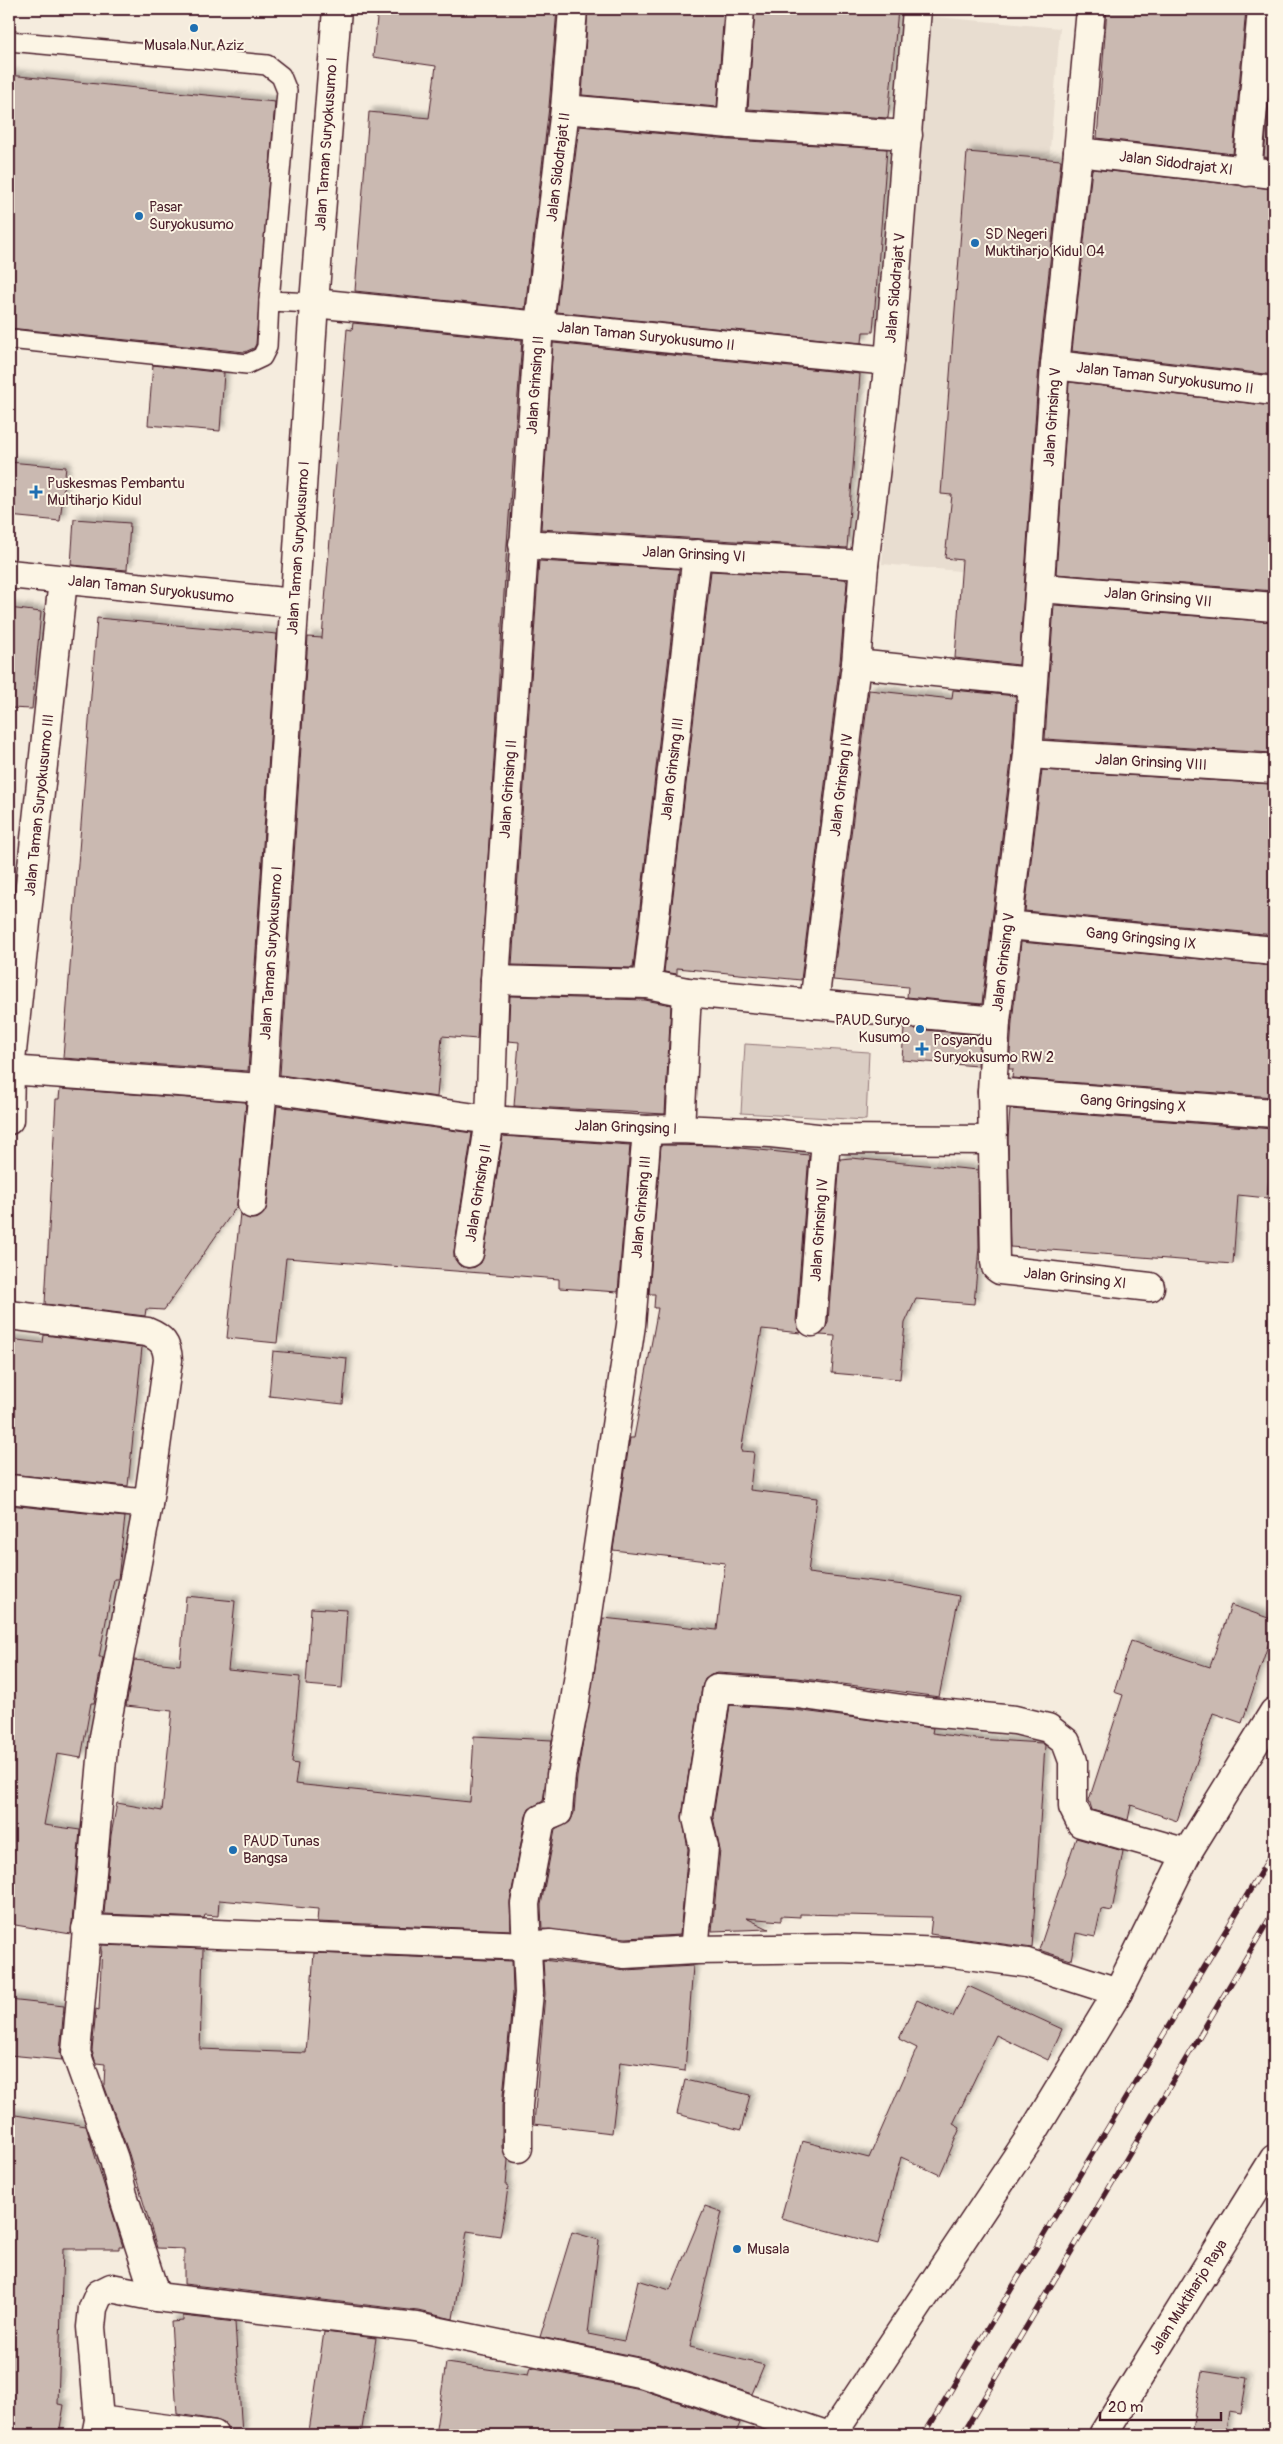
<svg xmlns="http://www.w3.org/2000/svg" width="1283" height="2444" font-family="Pangolin,sans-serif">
	<defs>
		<filter id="shadow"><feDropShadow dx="4.5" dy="-4.5" stdDeviation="2.5" flood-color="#0004"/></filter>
	</defs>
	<rect width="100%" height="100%" fill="#f5ecde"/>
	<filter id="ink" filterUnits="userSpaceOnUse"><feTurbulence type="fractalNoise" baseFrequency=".02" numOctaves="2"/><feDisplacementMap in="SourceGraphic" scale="10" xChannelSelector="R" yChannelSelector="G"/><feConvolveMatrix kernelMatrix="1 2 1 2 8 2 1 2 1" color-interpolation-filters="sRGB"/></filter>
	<g filter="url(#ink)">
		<!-- built -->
		<path fill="#e8ddd0" d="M926,16L1060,28L1015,576L882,564Z"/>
		<!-- green -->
		<path fill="#dbcec4" stroke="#927678" d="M745,1044L869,1052L866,1120L741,1113Z"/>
		<!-- building -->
		<g fill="#cab9b1" stroke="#4a1f2b" filter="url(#shadow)">
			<path d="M378,9H557L549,107L525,309L355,291L369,112L429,118L436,66L373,57Z"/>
			<path d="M588,9H724L717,107L582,95Z"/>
			<path d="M755,9H898L888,118L748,109Z"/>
			<path d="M1107,9H1246L1233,154L1097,138Z"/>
			<path d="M1274,46V158L1264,157Z"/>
			<path d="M9,75L275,102L256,344L254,348L245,352L9,328Z"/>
			<path d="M579,126L730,140L887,149L873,332H863L862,343L556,312Z"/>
			<path d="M967,152L1061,160L1039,364L1019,665L955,658L962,560L945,558L952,495L941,494Z"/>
			<path d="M1092,169L1274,189V375L1072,351Z"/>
			<path d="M353,323L522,340L507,544L477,1039L442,1036L437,1097L280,1075L308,637L322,638L347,329L352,330Z"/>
			<path d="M553,343L860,374L847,548L541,529Z"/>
			<path d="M153,365L224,373L220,431L148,425Z"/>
			<path d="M1069,382L1274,406V591L1056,574Z"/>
			<path d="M9,462L66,467L60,521L9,516Z"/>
			<path d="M74,519L130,523L127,570L71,565Z"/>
			<path d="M539,561L679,569L633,968L512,965Z"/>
			<path d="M711,571L845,579L847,582L840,662L801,980L677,968V974L664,972Z"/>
			<path d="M1054,605L1274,622L1272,753L1045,739Z"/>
			<path d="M9,608L41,612L32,709L9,708Z"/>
			<path d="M97,618L277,634L248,1071L63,1058Z"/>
			<path d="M869,690L952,699L953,690L1016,696L1012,753L982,1004L907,997L908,987L833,980Z"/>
			<path d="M1042,770L1270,784V792L1274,793V935L1025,911Z"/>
			<path d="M1021,942L1274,966V1097L1012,1078L1013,1069H1009L1012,1022Z"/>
			<path d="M510,996L645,1000L671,1005L665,1114L514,1106L519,1042L508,1041Z"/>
			<path d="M904,1028L980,1035L978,1066L902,1060Z"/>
			<path d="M60,1089L246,1102L237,1206L164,1310L146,1309L145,1316L45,1304L56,1099H59Z"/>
			<path d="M277,1106L472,1133L454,1251V1258L459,1265L467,1268L475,1267L481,1263L484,1255L503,1136L630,1145L618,1292L559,1288V1279L286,1258L277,1343L227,1338L240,1213L250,1219L258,1218L264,1213L267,1206Z"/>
			<path d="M1010,1109L1273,1129L1267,1198L1238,1195L1233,1264L1010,1247L1008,1138Z"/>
			<path d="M661,1145L720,1146L809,1155L796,1321L801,1333L762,1329L741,1451L754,1452L750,1490L817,1498L808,1573L904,1585L959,1596L939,1697L798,1678L718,1673L711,1675L705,1679L702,1687L682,1816L688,1849L680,1935L626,1938L542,1929L541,1905L555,1830L570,1822L574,1813L577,1777L603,1618L717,1630L725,1563L613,1550L630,1438H634L658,1308H654L655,1294H649Z"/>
			<path d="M851,1158L978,1170L979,1247L974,1304L916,1299L905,1323L900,1379L832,1373L835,1336L820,1335L828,1323L840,1159Z"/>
			<path d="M44,1335L142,1347L128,1486L9,1474V1339L43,1343Z"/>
			<path d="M273,1351L347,1358L343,1404L269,1396Z"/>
			<path d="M9,1505L125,1517L118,1579H114L99,1657H103L94,1703H91L81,1758L57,1754L44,1825L80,1830L71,1934L9,1924Z"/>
			<path d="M186,1596L235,1601L228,1670L300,1677L292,1763L298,1764L295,1784L470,1802L474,1736L552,1740L543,1801L529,1809L526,1816L510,1901L511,1930L317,1922L318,1909L219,1900L218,1916L205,1915L204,1918L104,1914L111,1835L117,1803L162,1811L172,1711L126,1706L134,1660L180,1665Z"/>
			<path d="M1231,1605L1274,1620V1627L1242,1723L1213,1713L1177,1821L1131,1805L1128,1820L1092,1810L1089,1800L1123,1695L1114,1692L1131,1641L1210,1667Z"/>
			<path d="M311,1608L347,1610L342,1688L306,1685Z"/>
			<path d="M730,1705L795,1710L933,1728L932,1733L976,1739L1042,1743L1045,1745L1032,1948L930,1934L932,1917L800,1914V1917L781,1916V1921L746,1918L769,1929L712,1931L720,1850L713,1817Z"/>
			<path d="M1076,1838L1123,1851L1112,1911L1101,1909L1095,1937L1076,1933L1071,1960L1039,1950Z"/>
			<path d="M102,1945L203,1949L200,2049L306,2053L314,1953L512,1961L513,1993L502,2106V2148L508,2160L506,2186L508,2187L505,2209L500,2236L467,2231L453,2319L418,2311L184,2284V2249L157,2248L129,2154L104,2085L105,2064L96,2063L92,2051L96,2009L99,2010Z"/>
			<path d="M543,1960L626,1970L693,1966L685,2071L620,2062L612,2133L534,2124L545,1994Z"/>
			<path d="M968,1986L1062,2029L1048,2060L996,2035L953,2124L960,2128L940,2175L901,2157L878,2244L781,2218L802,2141L869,2158L917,2048L899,2039L917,2000L953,2017Z"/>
			<path d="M9,2000L64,2006L60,2052L62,2060L9,2055Z"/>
			<path d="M685,2080L750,2095L741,2130L677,2114Z"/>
			<path d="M9,2114L86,2126L123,2247H119V2249H63L58,2404L64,2405L59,2435H9Z"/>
			<path d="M705,2206L722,2212L690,2347L764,2365L752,2394L649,2359L540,2337L572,2232L599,2240L588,2334L624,2341L638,2280L670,2290Z"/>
			<path d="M183,2316L235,2322L242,2435H229L224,2423L216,2420L177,2414L171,2322L183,2321Z"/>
			<path d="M324,2332L376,2338L361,2435H337L309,2431Z"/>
			<path d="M446,2363L528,2375L530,2367L640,2389L740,2423L735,2435H435Z"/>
			<path d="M1202,2371L1247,2378L1241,2414L1229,2412L1225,2435H1191Z"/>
		</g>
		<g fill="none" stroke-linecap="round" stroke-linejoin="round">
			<defs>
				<g id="service">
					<path d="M9,41L267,65L281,76L287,91L269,301L314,303"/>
					<path d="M9,339L247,364L262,357L267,347L269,301"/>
				</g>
				<g id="minor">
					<path d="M1091,9L1078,152L1055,365L1028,754L996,1021L992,1092L995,1261L996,1267L1000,1270L1150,1287"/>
					<path d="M565,109L731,124L908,135"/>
					<path d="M731,124L740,9"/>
					<path d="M1078,152L1274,174"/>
					<path d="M1247,172L1262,9"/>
					<path d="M314,303L889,361"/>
					<path d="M1055,365L1274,391"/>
					<path d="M523,544L864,565"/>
					<path d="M9,574L294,603"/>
					<path d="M1041,588L1274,607"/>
					<path d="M856,664L1031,682"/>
					<path d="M1028,754L1274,769"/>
					<path d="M1007,925L1274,951"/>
					<path d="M495,980L647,984L687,992L996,1021"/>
					<path d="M647,984L697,554"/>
					<path d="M814,1004L856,664L864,565L889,361L917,9"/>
					<path d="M9,1070L263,1088L490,1120L647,1130L680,1129L771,1133L826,1139L992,1140"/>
					<path d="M992,1092L1274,1113"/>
					<path d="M9,1120L10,1070L63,580"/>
					<path d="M680,1129L687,992"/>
					<path d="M252,1204L263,1088L314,303L337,9"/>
					<path d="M469,1253L490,1120L495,980L539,325L565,109L573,9"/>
					<path d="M9,1315L147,1332C162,1338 167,1344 168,1360L148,1504L104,1737L76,2053L114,2159L123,2195L156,2297"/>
					<path d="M812,1322L826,1139"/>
					<path d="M9,1489L148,1504"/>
					<path d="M86,1929L526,1946L550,1944L625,1954L694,1950L838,1948L945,1952L1027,1963L1118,1992"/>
					<path d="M694,1950L704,1848L697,1818L717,1689L797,1694L917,1711L1015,1720L1048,1728L1066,1742L1073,1761V1807L1081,1823L1187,1853"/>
					<path d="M518,2148V2106L529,1993L525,1904L541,1819L558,1812L561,1775L575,1701L631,1325L647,1130"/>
					<path d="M99,2420L214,2435"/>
					<path d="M96,2435L99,2420L91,2327L93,2308L99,2294L111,2288L156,2297L416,2327L644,2374L826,2435"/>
					<path d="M832,2435L1029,2139L1118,1992L1187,1853L1274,1712"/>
				</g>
				<path id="tertiary" d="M1103,2435L1274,2159"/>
			</defs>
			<!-- service casing -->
			<use href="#service" stroke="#4a1f2b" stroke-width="22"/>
			<!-- minor casing -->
			<use href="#minor" stroke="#4a1f2b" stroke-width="31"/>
			<!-- tertiary casing -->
			<use href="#tertiary" stroke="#4a1f2b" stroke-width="31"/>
			<!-- service -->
			<use href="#service" stroke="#fcf5e5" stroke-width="19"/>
			<!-- minor -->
			<use href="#minor" stroke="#fcf5e5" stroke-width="28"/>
			<!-- tertiary -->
			<use href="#tertiary" stroke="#fcf5e5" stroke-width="28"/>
			<defs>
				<g id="rail">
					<path d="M924,2435L1274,1850"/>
					<path d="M962,2435L1274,1911"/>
				</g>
			</defs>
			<!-- rail casing -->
			<use href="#rail" stroke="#4a1f2b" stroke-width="5.5"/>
			<!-- rail -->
			<use href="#rail" stroke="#fcf5e5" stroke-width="4" stroke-dasharray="11" stroke-linecap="butt"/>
		</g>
	</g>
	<!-- markers -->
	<g fill="#1f6fb2" stroke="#fcf5e5" stroke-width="2">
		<circle cx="194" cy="28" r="5"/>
		<circle cx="139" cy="216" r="5"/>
		<circle cx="975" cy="243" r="5"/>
		<path d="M33.5 484.5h5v5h5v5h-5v5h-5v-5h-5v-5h5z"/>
		<circle cx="920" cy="1029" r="5"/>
		<path d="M919.5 1041.5h5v5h5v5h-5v5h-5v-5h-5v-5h5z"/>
		<circle cx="233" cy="1850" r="5"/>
		<circle cx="737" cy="2249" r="5"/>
	</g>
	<g text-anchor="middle" stroke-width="4" stroke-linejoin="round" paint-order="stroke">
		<!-- poi labels -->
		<g font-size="15" fill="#4a1f2b" stroke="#fcf5e5" text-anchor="start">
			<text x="194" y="50" text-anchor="middle">Musala Nur Aziz</text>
			<text x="149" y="212">Pasar<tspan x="149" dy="17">Suryokusumo</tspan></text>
			<text x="985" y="239">SD Negeri<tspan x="985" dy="17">Muktiharjo Kidul 04</tspan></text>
			<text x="47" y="488">Puskesmas Pembantu<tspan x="47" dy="17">Multiharjo Kidul</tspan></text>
			<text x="910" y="1025" text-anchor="end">PAUD Suryo<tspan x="910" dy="17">Kusumo</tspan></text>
			<text x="933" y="1045">Posyandu<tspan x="933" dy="17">Suryokusumo RW 2</tspan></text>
			<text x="243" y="1846">PAUD Tunas<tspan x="243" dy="17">Bangsa</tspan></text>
			<text x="747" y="2254">Musala</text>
		</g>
		<!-- street labels -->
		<g font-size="15" fill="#4a1f2b" stroke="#fcf5e5">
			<text transform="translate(326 144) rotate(-86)" y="5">Jalan Taman Suryokusumo I</text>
			<text transform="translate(1176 163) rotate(7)" y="5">Jalan Sidodrajat XI</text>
			<text transform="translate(558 167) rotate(-83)" y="5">Jalan Sidodrajat II</text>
			<text transform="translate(895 288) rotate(-85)" y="5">Jalan Sidodrajat V</text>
			<text transform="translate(646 336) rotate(6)" y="5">Jalan Taman Suryokusumo II</text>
			<text transform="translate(1165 378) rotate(7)" y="5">Jalan Taman Suryokusumo II</text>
			<text transform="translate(535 385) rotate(-86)" y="5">Jalan Grinsing II</text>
			<text transform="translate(1052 417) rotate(-86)" y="5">Jalan Grinsing V</text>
			<text transform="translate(298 548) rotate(-86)" y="5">Jalan Taman Suryokusumo I</text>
			<text transform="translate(694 554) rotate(3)" y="5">Jalan Grinsing VI</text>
			<text transform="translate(151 589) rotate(6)" y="5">Jalan Taman Suryokusumo</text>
			<text transform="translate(1158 597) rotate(5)" y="5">Jalan Grinsing VII</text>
			<text transform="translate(1151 762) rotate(3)" y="5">Jalan Grinsing VIII</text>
			<text transform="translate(672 769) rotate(-83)" y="5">Jalan Grinsing III</text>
			<text transform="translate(841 785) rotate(-83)" y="5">Jalan Grinsing IV</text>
			<text transform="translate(508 789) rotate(-86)" y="5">Jalan Grinsing II</text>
			<text transform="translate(39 805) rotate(-84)" y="5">Jalan Taman Suryokusumo III</text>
			<text transform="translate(1141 938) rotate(6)" y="5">Gang Gringsing IX</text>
			<text transform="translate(271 953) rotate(-86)" y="5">Jalan Taman Suryokusumo I</text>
			<text transform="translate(1003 962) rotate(-83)" y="5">Jalan Grinsing V</text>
			<text transform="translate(1133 1103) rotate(4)" y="5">Gang Gringsing X</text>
			<text transform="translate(626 1127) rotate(2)" y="5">Jalan Gringsing I</text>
			<text transform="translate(478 1193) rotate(-81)" y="5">Jalan Grinsing II</text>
			<text transform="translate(641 1207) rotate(-85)" y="5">Jalan Grinsing III</text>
			<text transform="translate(819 1230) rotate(-86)" y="5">Jalan Grinsing IV</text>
			<text transform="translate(1075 1278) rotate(6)" y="5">Jalan Grinsing XI</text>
			<text transform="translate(1188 2297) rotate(-58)" y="5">Jalan Muktiharjo Raya</text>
		</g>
	</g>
	<!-- margin -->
	<rect width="1283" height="2444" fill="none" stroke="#fcf5e5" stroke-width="30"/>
	<rect x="15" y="15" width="1253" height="2414" fill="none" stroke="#4a1f2b" stroke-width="2" filter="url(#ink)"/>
	<!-- scale -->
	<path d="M1100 2412v8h121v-8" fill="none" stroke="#4a1f2b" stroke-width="2.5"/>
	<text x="1108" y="2412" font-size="15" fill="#4a1f2b" stroke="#fcf5e5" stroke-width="4" paint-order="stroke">20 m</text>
</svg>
